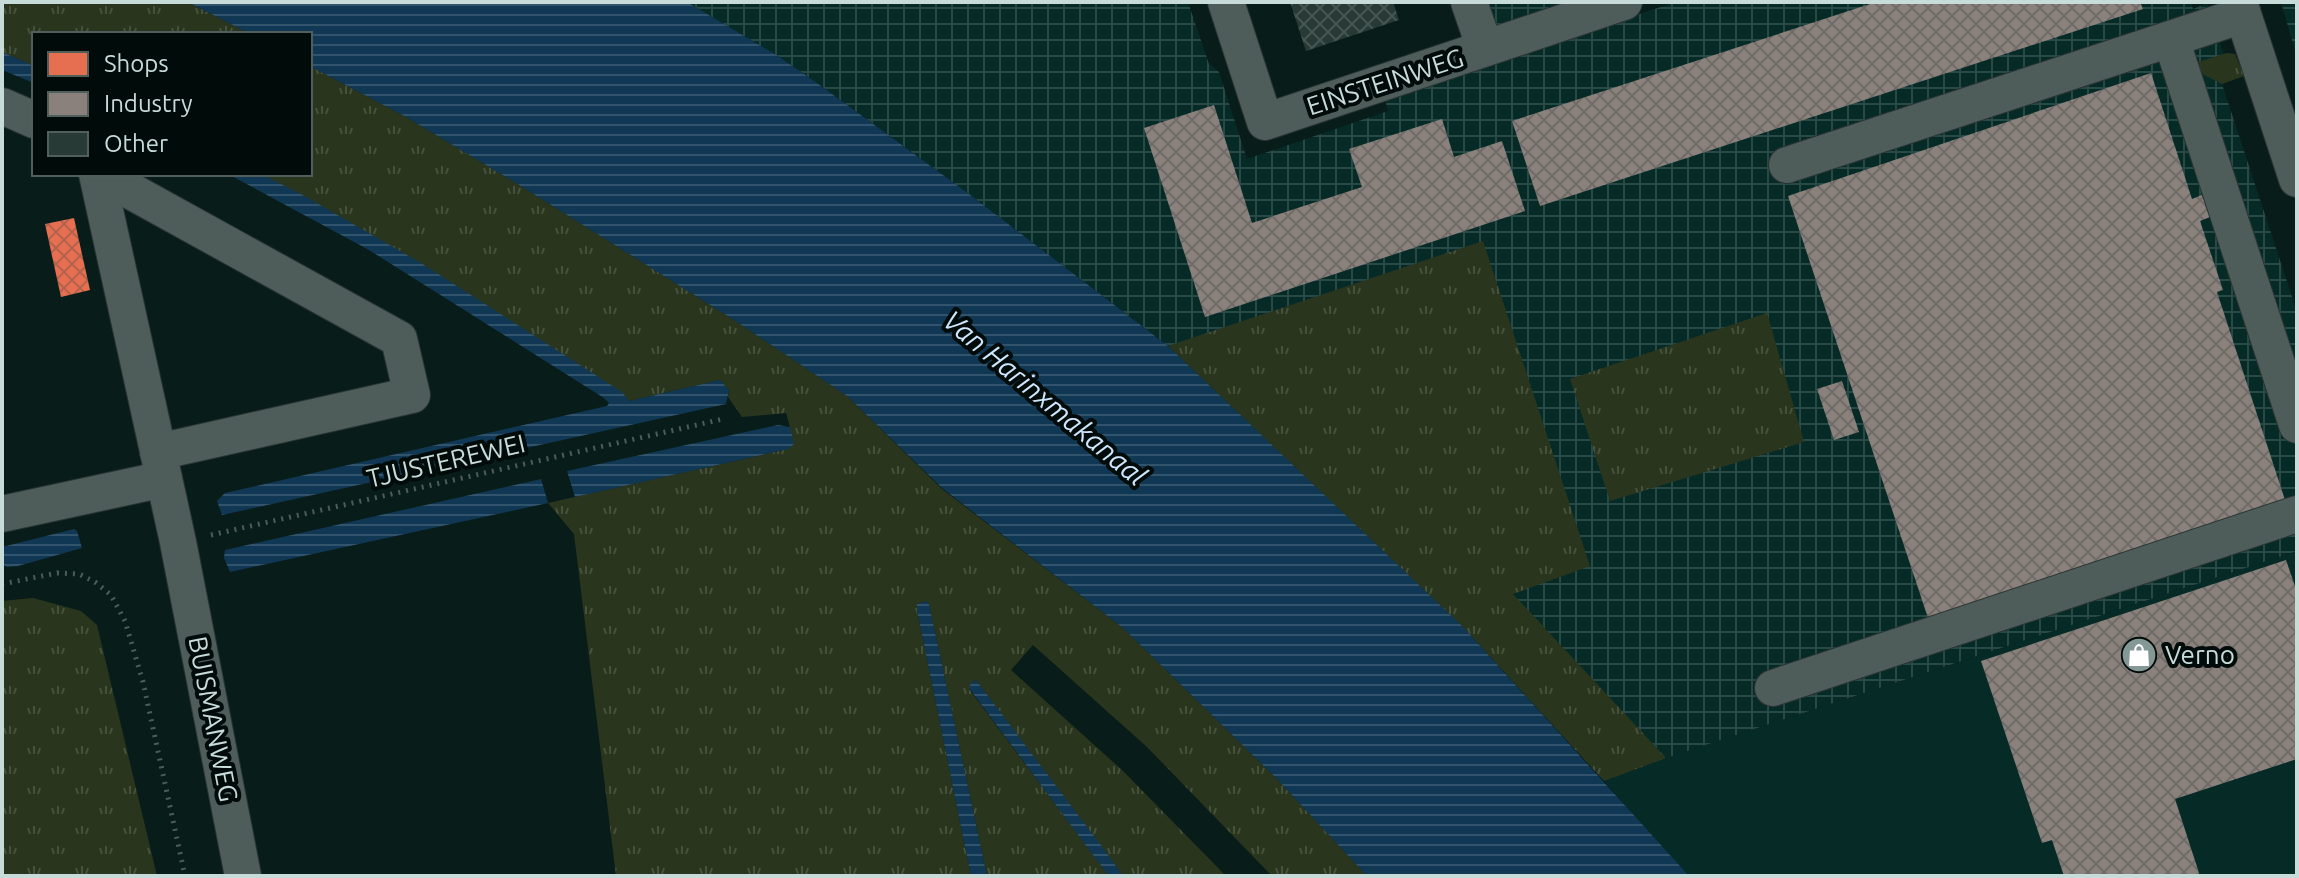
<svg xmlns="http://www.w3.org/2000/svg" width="2299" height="878" font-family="Ubuntu,sans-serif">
	<defs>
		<pattern id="industrial-grid" width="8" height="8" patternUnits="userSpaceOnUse" patternTransform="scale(2)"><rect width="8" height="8" fill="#062b27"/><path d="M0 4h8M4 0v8" fill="none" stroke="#294946"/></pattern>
		<pattern id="grass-tufts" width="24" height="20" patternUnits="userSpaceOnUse" patternTransform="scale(2)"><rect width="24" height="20" fill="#29351d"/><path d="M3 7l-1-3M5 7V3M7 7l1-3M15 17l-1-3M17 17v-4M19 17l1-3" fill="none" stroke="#47523d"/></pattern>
		<pattern id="water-rules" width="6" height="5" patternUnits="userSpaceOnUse" patternTransform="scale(2)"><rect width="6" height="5" fill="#103854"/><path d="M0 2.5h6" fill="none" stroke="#31546c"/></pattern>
		<pattern id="shops-cross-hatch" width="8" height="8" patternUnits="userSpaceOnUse" patternTransform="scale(2)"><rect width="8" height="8" fill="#e76f51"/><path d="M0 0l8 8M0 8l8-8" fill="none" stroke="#b4624c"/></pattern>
		<pattern id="industry-cross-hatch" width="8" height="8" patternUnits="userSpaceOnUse" patternTransform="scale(2)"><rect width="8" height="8" fill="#8a817c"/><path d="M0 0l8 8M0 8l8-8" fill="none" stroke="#6f6b67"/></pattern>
		<pattern id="building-cross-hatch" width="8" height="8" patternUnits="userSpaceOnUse" patternTransform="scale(2)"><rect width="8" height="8" fill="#283a35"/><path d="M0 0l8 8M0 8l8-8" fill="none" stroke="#465652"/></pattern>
	</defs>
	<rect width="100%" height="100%" fill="#081c1a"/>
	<!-- built -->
	<path fill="#062b27" d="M2297,551V876H1689L1652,838L1604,781L1666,758Z"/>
	<!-- industrial -->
	<g fill="url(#industrial-grid)">
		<path d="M687,2H1188L1209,64L1219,72L1247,159L1388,111L1385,99L1386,98L1676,2H2191L2193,9L2207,3L2232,80L2222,84L2297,312V551L1666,758L1604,781L1462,626L1168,346L969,194L817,83L778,56Z"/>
		<path d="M1458,2H1571L1470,36Z"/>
		<path d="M2281,2H2297V58Z"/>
	</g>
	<!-- grass -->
	<g fill="url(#grass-tufts)">
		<path d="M2,2H188L250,34H34V66L2,52Z"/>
		<path d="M2227,53L2235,54L2244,76L2222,84L2202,74L2198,62Z"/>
		<path d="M310,66L406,117L516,183L734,320L847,396L942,489L1123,628L1276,778L1367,876H1272L1147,747L1033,645L1011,670L1123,771L1226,876H1123L976,680L971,683L969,689L1109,876H987L929,604L927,601L917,604V610L971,876H616L574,534L548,503L788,449L790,427L786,413L742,417L728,397L729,390L720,380L629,401C510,320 390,240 261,174H310Z"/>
		<path d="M1483,241L1590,566L1513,594L1666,758L1604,781L1462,626L1168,346Z"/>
		<path d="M1767,313L1804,442L1610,501L1570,379Z"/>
		<path d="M33,598L81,611L97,625L157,876H2V601Z"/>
	</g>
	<!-- water -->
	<g fill="url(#water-rules)">
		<path d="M188,2H687L778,56L817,83L969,194L1168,346L1462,626L1689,876H1367L1276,778L1123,628L942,488L847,396L734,320L516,183L406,117L310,66V34H250Z"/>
		<path d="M2,52L34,66V83L2,70Z"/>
		<path d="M228,174H261L301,194L421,263L622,392L629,401L720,380L729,390L726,404L222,515L217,501L225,493L607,406L609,403L604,398L369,250Z"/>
		<path d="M778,425L790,427L794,444L788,449L575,497L567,471Z"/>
		<path d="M541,479L548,503L230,572L224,558L225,550Z"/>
		<path d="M74,529L77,531L82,548L18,566L7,567L2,564V547Z"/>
		<path d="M927,601L929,604L987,876H971L917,610V604Z"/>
		<path d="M976,680L1103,848L1123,876H1109L1090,851L969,688L971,683Z"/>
	</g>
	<!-- shops -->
	<path fill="url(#shops-cross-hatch)" d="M74,218L90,290L61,297L45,224Z"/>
	<!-- industry -->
	<g fill="url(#industry-cross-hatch)">
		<path d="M1876,2H2140L2143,9L1540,206L1512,121Z"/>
		<path d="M2151,73L2192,199L2202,195L2210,217L2200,221L2223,290L2217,292L2286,503L1929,621L1788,196Z"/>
		<path d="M1214,105L1252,223L1362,187L1349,149L1442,119L1454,157L1502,141L1525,211L1205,317L1144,128Z"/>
		<path d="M1842,381L1859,432L1834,440L1817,389Z"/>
		<path d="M2286,560L2297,592V759L2175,799L2200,876H2064L2052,840L2042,843L1981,661Z"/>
	</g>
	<!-- building -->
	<path fill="url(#building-cross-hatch)" d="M1290,2H1393L1399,20L1306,51Z"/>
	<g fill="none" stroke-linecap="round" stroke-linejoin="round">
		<defs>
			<g id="minor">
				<path d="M1226,2L1265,122L1624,2"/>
				<path d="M1469,2L1485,48"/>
				<path d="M2239,2L2297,179"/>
				<path d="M2171,39L2297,425"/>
				<path d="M2,106L34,120"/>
				<path d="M1787,165L2243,15"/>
				<path d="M97,174L178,542L243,876"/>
				<path d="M100,174L399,339L412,395L158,452"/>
				<path d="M2,514L164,479"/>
				<path d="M1773,688L2297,514"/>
			</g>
		</defs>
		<!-- minor casing -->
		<use href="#minor" stroke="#293534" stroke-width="38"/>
		<!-- path -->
		<g stroke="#4e5b5a" stroke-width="5" stroke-dasharray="2 6" stroke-linecap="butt">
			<path d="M211,535L723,419"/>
			<path d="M2,584L57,573L79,574L95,582L111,595L125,621L143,682L185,876"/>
		</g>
		<!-- minor -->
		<use href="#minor" stroke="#4e5c5a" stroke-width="36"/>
	</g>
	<!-- icons -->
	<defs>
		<symbol id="shop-disc" viewBox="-11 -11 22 22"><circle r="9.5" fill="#849896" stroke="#010b09"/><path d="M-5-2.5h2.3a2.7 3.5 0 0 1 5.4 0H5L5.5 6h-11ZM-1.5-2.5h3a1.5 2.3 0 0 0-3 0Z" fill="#fff"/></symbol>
	</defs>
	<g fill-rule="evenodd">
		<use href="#shop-disc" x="2119" y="635" width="40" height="40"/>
	</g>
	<g text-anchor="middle" stroke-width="8" stroke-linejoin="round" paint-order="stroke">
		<!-- street labels -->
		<g font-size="26" fill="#c7dbd8" stroke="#010b09">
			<text transform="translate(1385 82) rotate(-18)" y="9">EINSTEINWEG</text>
			<text transform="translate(446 461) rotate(-13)" y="9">TJUSTEREWEI</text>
			<text transform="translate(213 719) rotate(79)" y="9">BUISMANWEG</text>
		</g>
		<!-- poi labels -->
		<g font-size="26" fill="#c7dbd8" stroke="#010b09" text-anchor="start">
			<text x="2165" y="664">Verno</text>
		</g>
		<!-- water labels -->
		<g font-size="28" font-style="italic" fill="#cee7fe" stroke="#010b09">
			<text transform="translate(1045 398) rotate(40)" y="10">Van Harinxmakanaal</text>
		</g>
	</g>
	<!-- border -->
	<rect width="2299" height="878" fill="none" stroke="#c7dbd8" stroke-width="8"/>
	<!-- legend -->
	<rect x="32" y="32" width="280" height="144" fill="#010b09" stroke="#505e5c" stroke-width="2"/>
	<rect x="48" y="52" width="40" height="24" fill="#e76f51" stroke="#505e5c" stroke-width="2"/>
	<text x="104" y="72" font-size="24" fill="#c7dbd8">Shops</text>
	<rect x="48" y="92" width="40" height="24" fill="#8a817c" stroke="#505e5c" stroke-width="2"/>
	<text x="104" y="112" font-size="24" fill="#c7dbd8">Industry</text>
	<rect x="48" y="132" width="40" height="24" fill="#283a35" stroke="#505e5c" stroke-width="2"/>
	<text x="104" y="152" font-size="24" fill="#c7dbd8">Other</text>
</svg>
